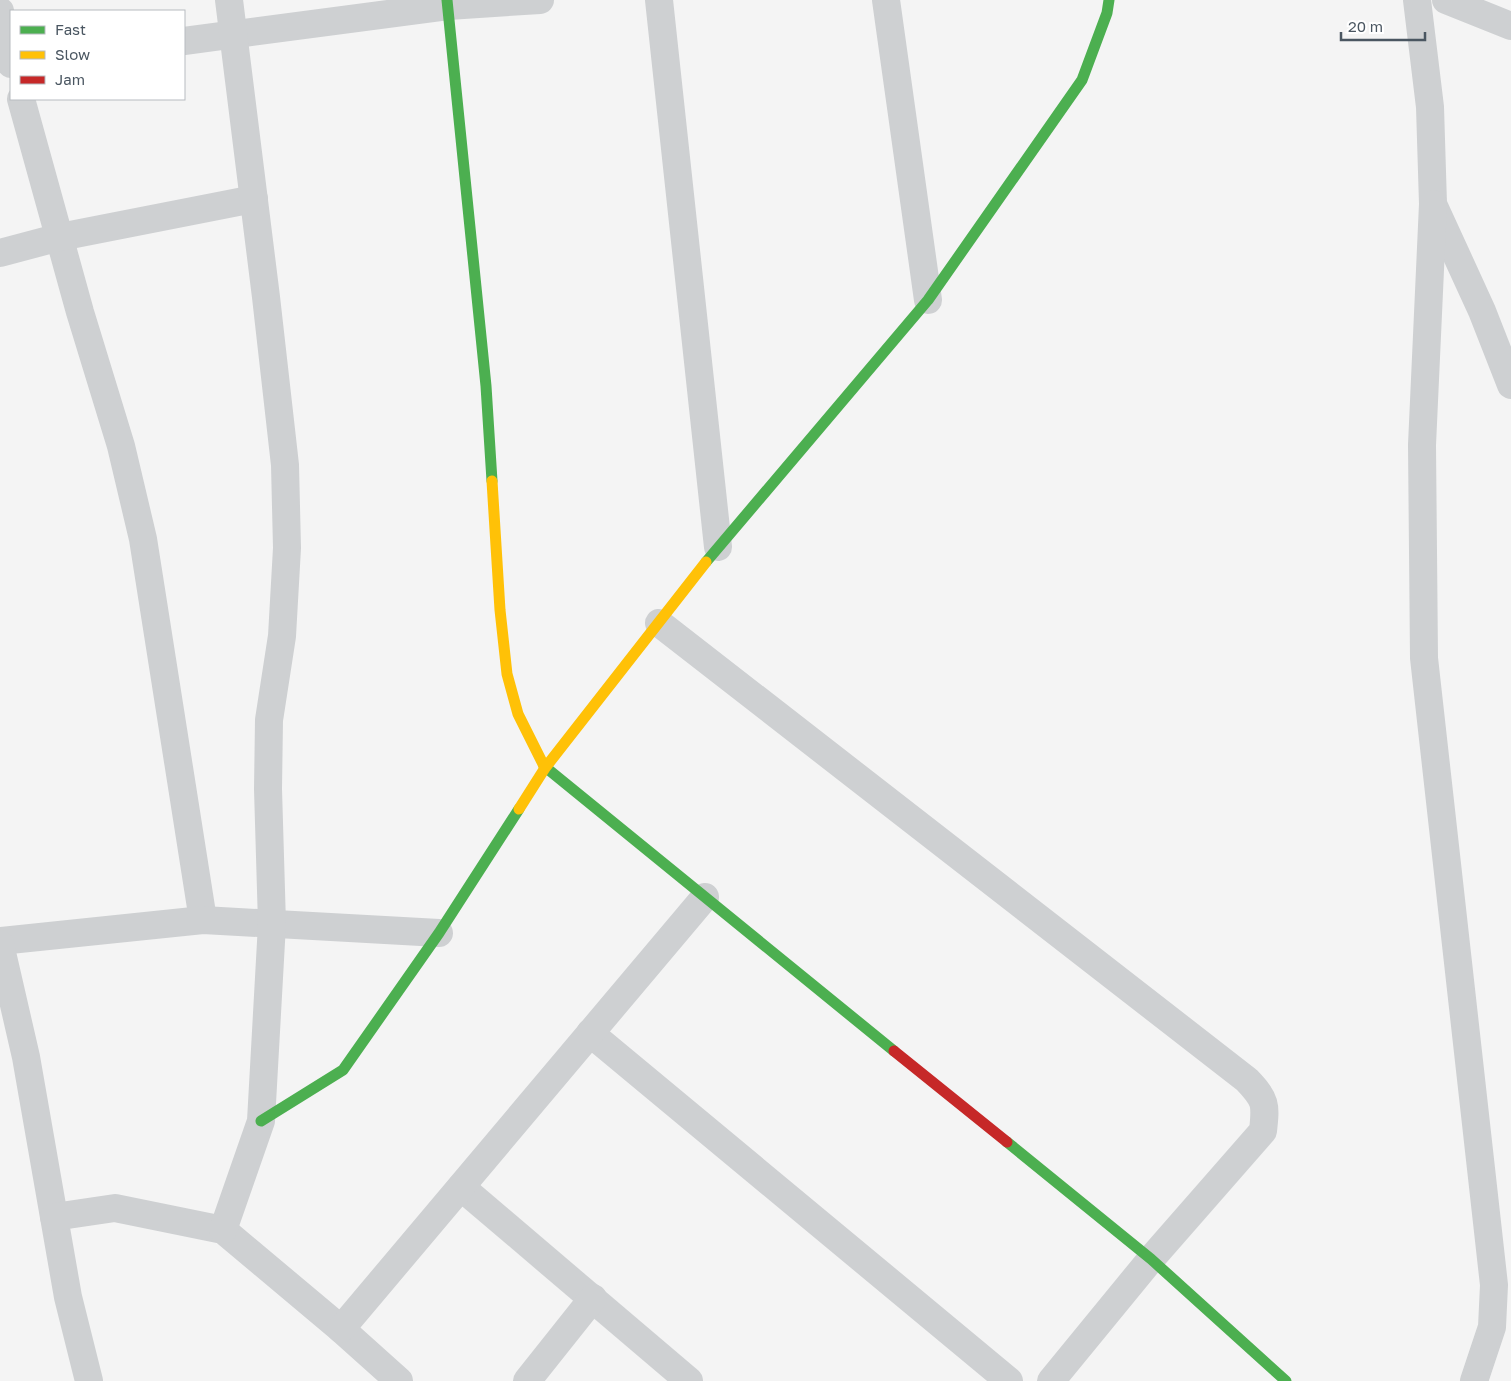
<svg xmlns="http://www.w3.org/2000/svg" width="1511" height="1381" font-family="'Golos Text',sans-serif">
	<rect width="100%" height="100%" fill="#f4f4f4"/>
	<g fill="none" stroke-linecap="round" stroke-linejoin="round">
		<!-- street -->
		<g stroke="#ced0d2" stroke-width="28">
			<path d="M659,0L718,547"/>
			<path d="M886,0L928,300"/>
			<path d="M1417,0L1430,107L1433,204L1482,311L1511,385"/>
			<path d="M1446,0L1511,26"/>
			<path d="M0,11L11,64"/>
			<path d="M184,41L448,6L540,0"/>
			<path d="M21,99L80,312L121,446L143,539L203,920"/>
			<path d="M1433,204L1422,445L1424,658L1494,1285L1492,1327L1474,1381"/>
			<path d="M0,253L60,237L254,199"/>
			<path d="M659,623L1247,1080C1266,1100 1266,1104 1263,1131L1151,1259L1051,1381"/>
			<path d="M0,941L203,920L439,933"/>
			<path d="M0,944L26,1057L68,1297L89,1381"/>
			<path d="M590,1033L1009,1381"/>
			<path d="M461,1187L689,1381"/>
			<path d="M54,1217L115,1208L223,1230L341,1329L399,1381"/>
			<path d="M223,1230L261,1121L272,924L268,789L269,720L282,636L287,548L285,465L266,297L229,0"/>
			<path d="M341,1329L705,897"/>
			<path d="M527,1381L593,1298"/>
		</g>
		<!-- fast -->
		<g stroke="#4caf50" stroke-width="11">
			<path d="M447,0L486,386L492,481"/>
			<path d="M706,562L928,300L1082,80L1107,13L1109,0"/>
			<path d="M544,766L894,1051"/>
			<path d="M261,1121L343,1070L439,933L519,809"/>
			<path d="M1007,1142L1151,1259L1286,1381"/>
		</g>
		<!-- slow -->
		<g stroke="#ffc107" stroke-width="11">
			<path d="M492,481L500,610L507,674L518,714L544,766"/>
			<path d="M519,809L545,768L706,562"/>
		</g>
		<!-- jam -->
		<path stroke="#c62828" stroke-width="11" d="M894,1051L1007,1142"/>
	</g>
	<!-- legend -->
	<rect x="10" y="10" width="175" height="90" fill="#ffffff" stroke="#b7bbc0"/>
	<rect x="20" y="26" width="25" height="8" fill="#4caf50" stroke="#b7bbc0"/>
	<text x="55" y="35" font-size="15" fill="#4a5661">Fast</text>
	<rect x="20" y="51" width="25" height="8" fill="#ffc107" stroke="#b7bbc0"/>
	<text x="55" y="60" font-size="15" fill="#4a5661">Slow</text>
	<rect x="20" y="76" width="25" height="8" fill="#c62828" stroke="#b7bbc0"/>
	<text x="55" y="85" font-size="15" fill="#4a5661">Jam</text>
	<!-- scale -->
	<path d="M1341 32v8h84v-8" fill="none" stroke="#4a5661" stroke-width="2.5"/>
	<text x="1348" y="32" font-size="15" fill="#4a5661" stroke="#ffffff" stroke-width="4" paint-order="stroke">20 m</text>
</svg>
